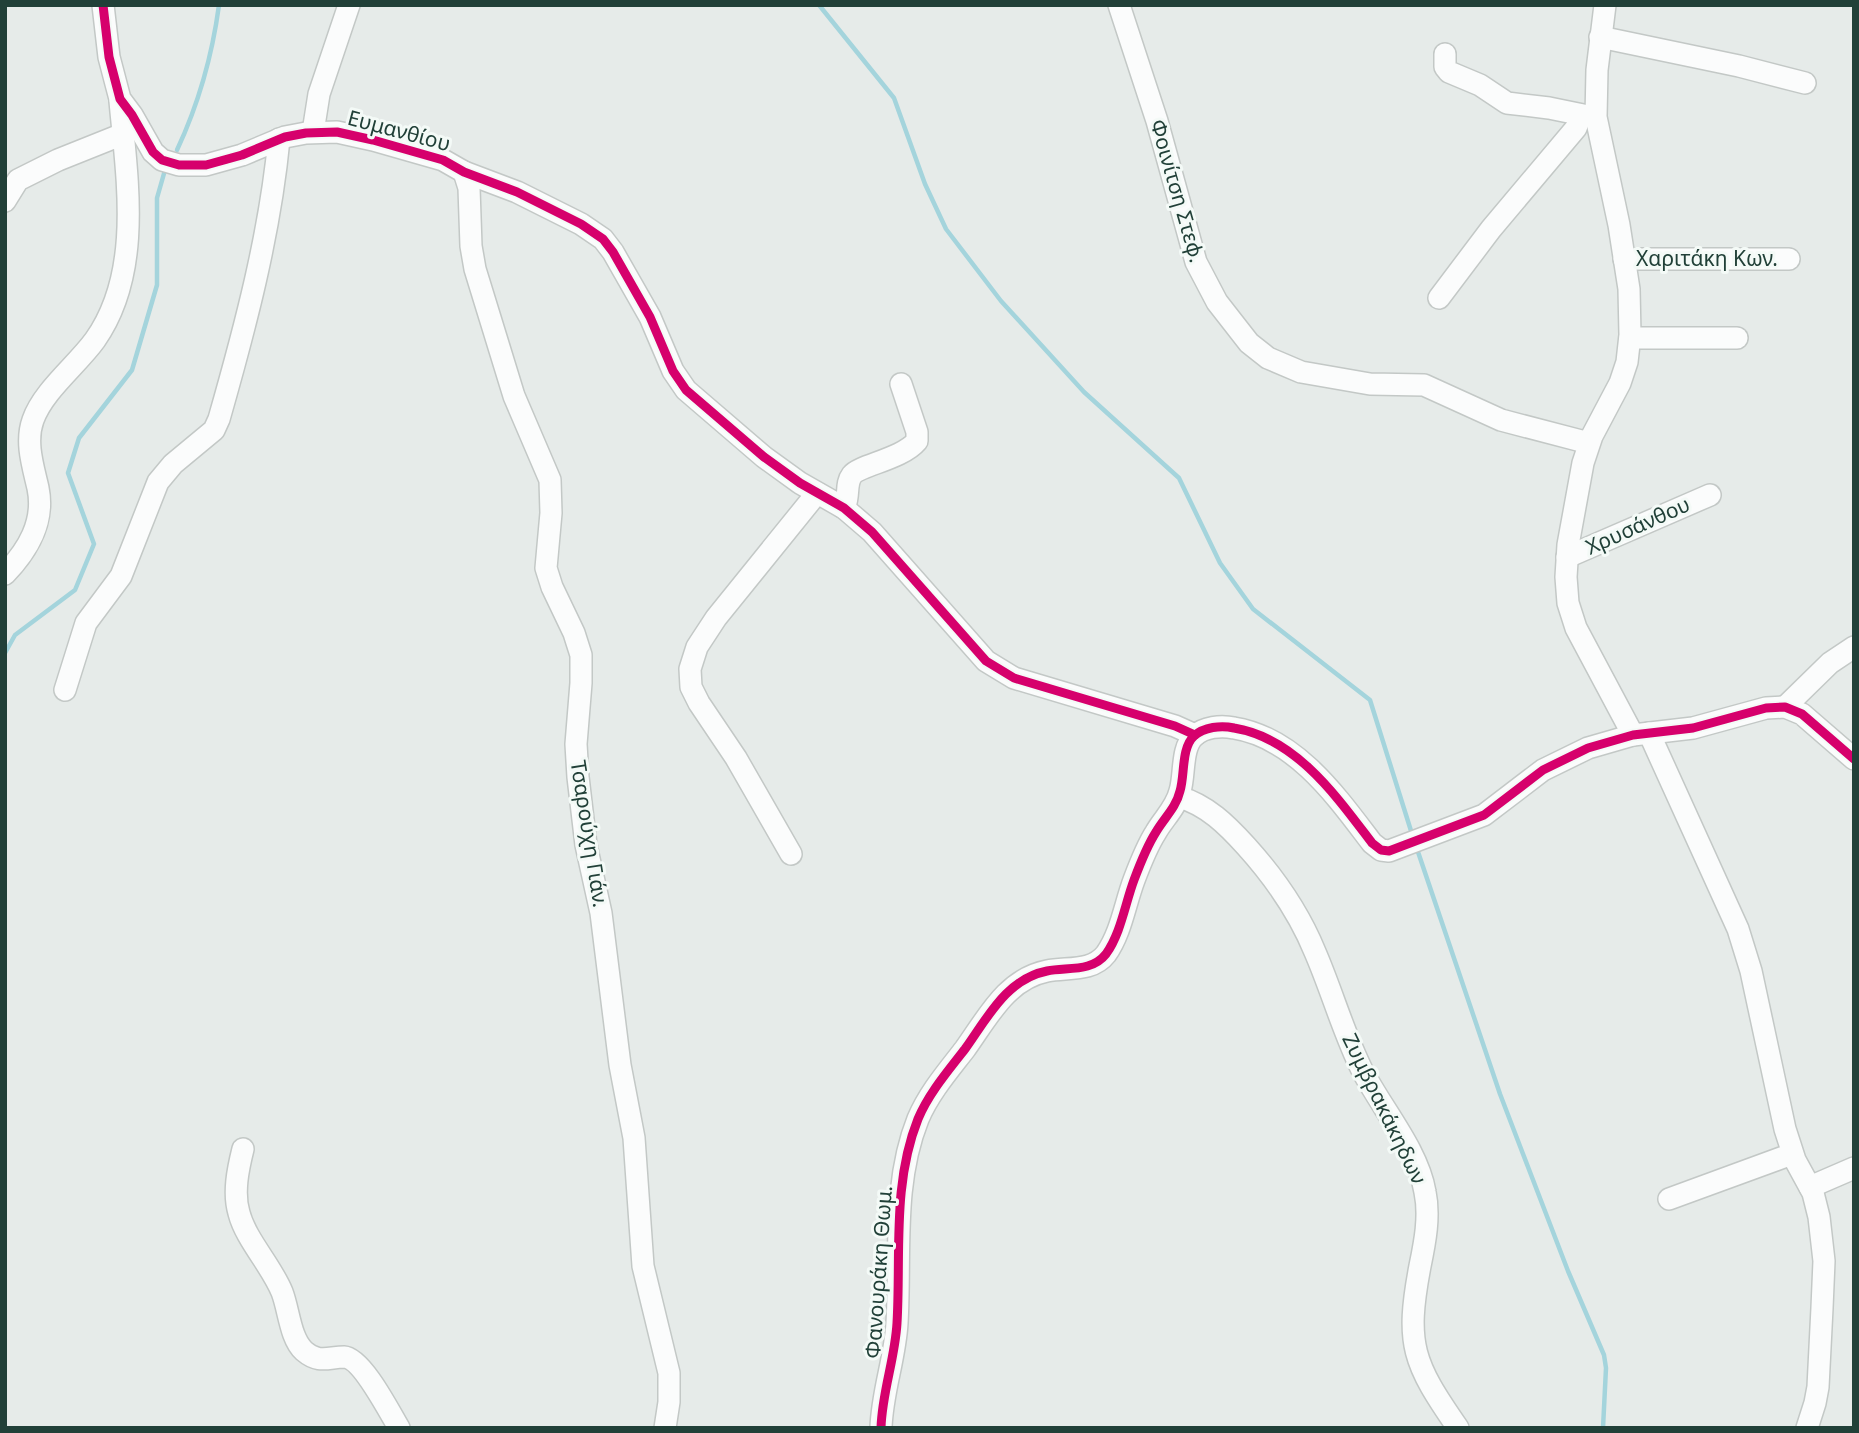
<svg xmlns="http://www.w3.org/2000/svg" width="1859" height="1433" font-family="'Noto Sans',sans-serif">
	<rect width="100%" height="100%" fill="#e6ebe9"/>
	<g fill="none" stroke-linecap="round" stroke-linejoin="round">
		<!-- stream -->
		<g stroke="#a4d4dc" stroke-width="4.5">
			<path d="M819,5L894,98L925,184L946,229L1001,301L1084,392L1179,478L1220,563L1253,609L1370,700L1412,834"/>
			<path d="M177,150C199,103 212,57 219,5"/>
			<path d="M5,653L15,635L75,590L94,544L68,473L79,438L132,370L157,285V198L165,170"/>
			<path d="M1416,846L1500,1094L1568,1271L1604,1355L1606,1368L1603,1428"/>
		</g>
		<defs>
			<g id="minor">
				<path d="M103,5L109,57L120,99L132,115L153,152L162,160L179,165H206L242,155L285,137L306,133L337,132L373,140L443,160L464,172L517,192L581,224L603,239L613,252L650,317L673,371L686,390L764,457L800,483L844,508L872,532L986,661L1014,678L1175,726L1195,735"/>
				<path d="M1119,5L1157,121L1196,262L1217,302L1249,343L1268,358L1301,372L1370,384L1424,385L1501,420L1589,443"/>
				<path d="M1605,5L1597,70L1596,117L1619,225L1629,289L1630,335L1627,362L1620,383L1592,436L1583,463L1568,545L1566,577L1568,603L1576,628L1633,735"/>
				<path d="M1600,37L1739,66L1805,83"/>
				<path d="M1445,54V67L1449,72L1480,85L1507,103L1549,108L1593,117"/>
				<path d="M313,132L319,94L349,5"/>
				<path d="M464,172L469,188L471,246L475,269L514,396L550,480L551,513L546,568L552,587L574,633L581,655V683L576,744L578,777L586,845L601,913L620,1065L634,1138L643,1266L669,1373V1402L665,1428"/>
				<path d="M5,201L18,180L58,160L123,134"/>
				<path d="M1624,259H1789"/>
				<path d="M1439,298L1491,229L1576,128L1581,115"/>
				<path d="M1630,338H1737"/>
				<path d="M844,508C850,497 845,484 852,475C860,465 902,459 917,441V432L901,384"/>
				<path d="M1567,557L1710,495"/>
				<path d="M5,574C28,550 45,522 38,488C33,466 25,442 33,420C43,391 77,365 95,340C143,272 127,179 120,101"/>
				<path d="M65,690L86,623L121,576L158,482L173,464L214,430L219,419C245,328 270,234 279,139"/>
				<path d="M1785,707L1830,663L1854,647"/>
				<path d="M1649,733L1738,929L1751,971L1785,1129L1795,1160L1813,1193L1819,1217L1824,1261L1822,1308L1818,1387L1815,1403L1807,1428"/>
				<path d="M1179,797C1207,805 1227,825 1246,846C1274,877 1299,913 1315,952C1332,991 1343,1032 1362,1070C1382,1109 1418,1150 1425,1192C1430,1216 1425,1242 1420,1266C1405,1345 1413,1363 1458,1428"/>
				<path d="M791,854L736,758L699,703L691,687L690,669L697,647L716,618L817,493"/>
				<path d="M243,1149C238,1169 233,1193 239,1213C246,1240 271,1265 282,1292C289,1310 290,1338 304,1351C319,1364 329,1357 344,1357C362,1358 390,1413 399,1428"/>
				<path d="M1810,1187L1854,1168"/>
				<path d="M1669,1199L1792,1154"/>
				<path d="M881,1428C882,1392 895,1359 897,1323C901,1255 892,1184 918,1119C929,1093 948,1071 965,1049C978,1031 990,1010 1006,994C1017,983 1032,974 1047,971C1068,967 1092,972 1106,954C1121,933 1125,904 1134,880C1140,864 1147,846 1156,832C1164,818 1176,808 1180,791C1185,775 1181,748 1194,736C1204,727 1221,725 1234,728C1296,738 1337,797 1372,843L1381,850L1389,851L1484,815L1543,770L1588,748L1633,735L1693,728L1766,708L1785,707L1802,714L1854,759"/>
			</g>
		</defs>
		<!-- minor casing -->
		<use href="#minor" stroke="#c3c8c6" stroke-width="24"/>
		<!-- minor -->
		<use href="#minor" stroke="#fbfcfc" stroke-width="21"/>
		<defs>
			<g id="cycleway">
				<path d="M103,5L109,57L120,99L132,115L153,152L162,160L179,165H206L242,155L285,137L306,133L337,132L373,140L443,160L464,172L517,192L581,224L603,239L613,252L650,317L673,371L686,390L764,457L800,483L844,508L872,532L986,661L1014,678L1175,726L1195,735"/>
				<path d="M881,1428C882,1392 895,1359 897,1323C901,1255 892,1184 918,1119C929,1093 948,1071 965,1049C978,1031 990,1010 1006,994C1017,983 1032,974 1047,971C1068,967 1092,972 1106,954C1121,933 1125,904 1134,880C1140,864 1147,846 1156,832C1164,818 1176,808 1180,791C1185,775 1181,748 1194,736C1204,727 1221,725 1234,728C1296,738 1337,797 1372,843L1381,850L1389,851L1484,815L1543,770L1588,748L1633,735L1693,728L1766,708L1785,707L1802,714L1854,759"/>
			</g>
		</defs>
		<!-- cycleway casing -->
		<use href="#cycleway" stroke="#f4faf7" stroke-width="13"/>
		<!-- cycleway -->
		<use href="#cycleway" stroke="#d6006c" stroke-width="9"/>
	</g>
	<g text-anchor="middle" stroke-width="6" stroke-linejoin="round" paint-order="stroke">
		<!-- street labels -->
		<g font-size="21" fill="#214038" stroke="#f4faf7">
			<text transform="translate(399 131) rotate(15)" y="7">Ευμανθίου</text>
			<text transform="translate(1177 191) rotate(74)" y="7">Φοινίτση Στεφ.</text>
			<text x="1707" y="266">Χαριτάκη Κων.</text>
			<text transform="translate(1638 526) rotate(-24)" y="7">Χρυσάνθου</text>
			<text transform="translate(589 834) rotate(81)" y="7">Τσαρούχη Γιάν.</text>
			<text transform="translate(1384 1109) rotate(64)" y="7">Ζυμβρακάκηδων</text>
			<text transform="translate(879 1272) rotate(-86)" y="7">Φανουράκη Θωμ.</text>
		</g>
	</g>
	<!-- border -->
	<rect width="1859" height="1433" fill="none" stroke="#214038" stroke-width="14"/>
</svg>
